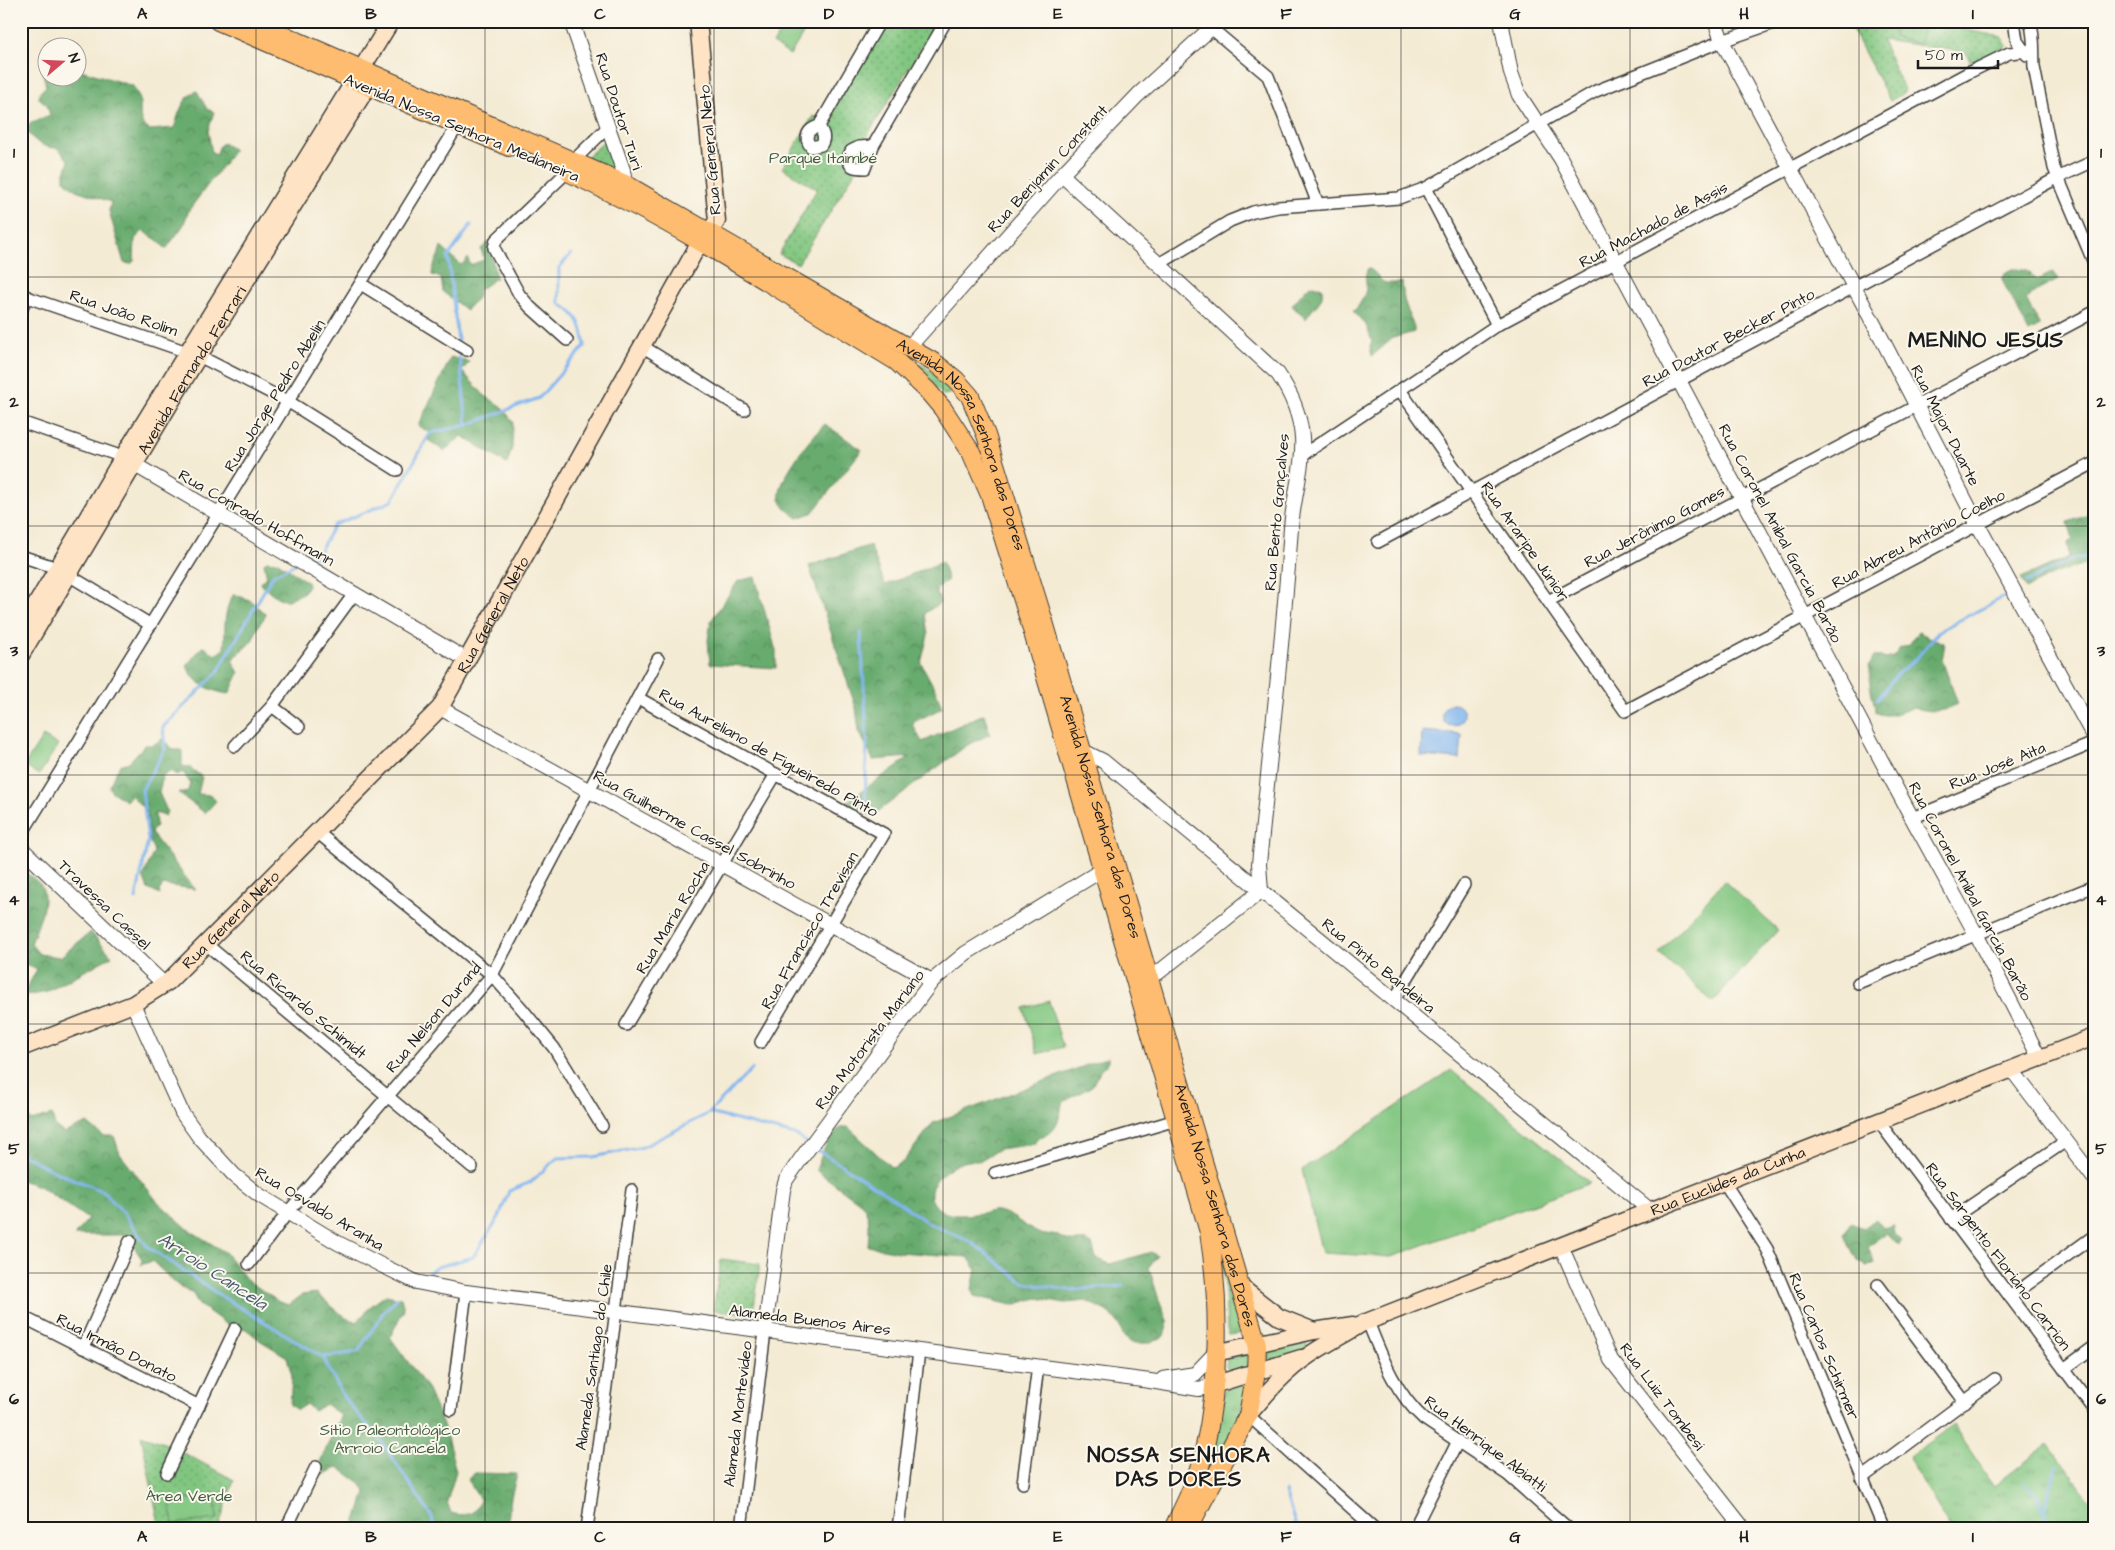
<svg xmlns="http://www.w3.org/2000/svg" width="2115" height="1550" font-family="'Architects Daughter',sans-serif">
	<defs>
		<pattern id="grass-tufts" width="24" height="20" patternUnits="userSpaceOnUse" patternTransform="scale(1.25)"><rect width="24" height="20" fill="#81c680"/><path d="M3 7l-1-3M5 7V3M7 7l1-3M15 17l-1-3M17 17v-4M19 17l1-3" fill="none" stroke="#69a068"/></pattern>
		<pattern id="forest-crowns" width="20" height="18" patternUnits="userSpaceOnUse" patternTransform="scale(1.25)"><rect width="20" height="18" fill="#68ab6e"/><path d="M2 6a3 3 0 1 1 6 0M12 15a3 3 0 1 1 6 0" fill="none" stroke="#558a5a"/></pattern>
		<pattern id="park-dots" width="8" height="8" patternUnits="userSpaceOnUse" patternTransform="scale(1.25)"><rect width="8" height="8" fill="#81c680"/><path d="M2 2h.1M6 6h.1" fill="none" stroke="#69a068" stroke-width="1.8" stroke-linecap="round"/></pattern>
	</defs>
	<rect width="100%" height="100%" fill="#fbf7ec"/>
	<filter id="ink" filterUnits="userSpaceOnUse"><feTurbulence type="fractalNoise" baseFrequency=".02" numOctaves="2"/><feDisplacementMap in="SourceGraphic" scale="10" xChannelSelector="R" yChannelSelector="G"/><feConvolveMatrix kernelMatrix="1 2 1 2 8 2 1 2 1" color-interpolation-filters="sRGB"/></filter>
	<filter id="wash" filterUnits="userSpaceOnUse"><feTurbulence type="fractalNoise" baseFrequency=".0096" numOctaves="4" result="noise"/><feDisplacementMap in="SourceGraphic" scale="20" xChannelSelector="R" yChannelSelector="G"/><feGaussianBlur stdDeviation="1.12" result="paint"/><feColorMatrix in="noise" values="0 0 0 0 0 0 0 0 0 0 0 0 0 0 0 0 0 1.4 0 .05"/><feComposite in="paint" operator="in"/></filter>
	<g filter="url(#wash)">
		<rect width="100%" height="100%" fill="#f4ebd4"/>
		<!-- grass -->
		<g fill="url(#grass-tufts)" stroke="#4e714e">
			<path d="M920,363L948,384L951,389L950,394L943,395L916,368Z"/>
			<path d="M1202,1175L1246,1333L1229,1335L1227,1329L1224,1273Z"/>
			<path d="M1306,1342L1308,1348L1267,1364V1346Z"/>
			<path d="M1245,1353L1248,1356L1249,1369L1230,1372L1226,1367L1227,1357Z"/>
			<path d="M1250,1381L1237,1423L1181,1520L1213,1442L1224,1390Z"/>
			<path d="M1953,1425L1994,1486L2048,1444L2094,1506V1512L2074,1529H1951L1908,1457Z"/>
		</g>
		<!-- forest -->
		<g fill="url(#forest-crowns)" stroke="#426445">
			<path d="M47,67L48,78H78V69L133,86C135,91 140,96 140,101C141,113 137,124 150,130L174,128C179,114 182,97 197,91L207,109L214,112L208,131L212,153L216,155L220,145L224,143L234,150L189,210L183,226L166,249L157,240L143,231L135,239L134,261L131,264L124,263L109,211L111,202L76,190L64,180V175L69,161L58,148C43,148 37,143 27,132L30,123L50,115L47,105L39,98V93L46,86L42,70Z"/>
			<path d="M489,242L496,278L479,290L477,298L466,310L443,292L441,278L432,275C432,266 439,257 441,247L461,265L468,258L470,265L484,260L481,249Z"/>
			<path d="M1368,268C1387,279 1374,286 1402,282L1404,300L1414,328V332L1393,338L1372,356L1370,346L1372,341L1366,325L1353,311C1359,308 1365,295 1366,289C1367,279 1363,278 1368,268Z"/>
			<path d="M2012,269C2025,269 2029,271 2037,280L2054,272L2058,280L2035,292L2026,299L2040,326L2029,332L2002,280L2006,272Z"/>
			<path d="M1311,285L1322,288C1325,302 1312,307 1306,319C1302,312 1295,311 1292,305C1297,300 1305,288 1311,285Z"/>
			<path d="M451,357L469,362L462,371L484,395L502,407L513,422L512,448L507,464L462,436L444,451L428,440L431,433L418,426Z"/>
			<path d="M825,424L862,450L812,513L798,518C791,513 783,508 780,499C776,480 812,436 825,424Z"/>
			<path d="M2088,515L2094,517V565C2074,564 2043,578 2026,589L2021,578L2069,557L2067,543L2073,540L2068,522Z"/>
			<path d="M870,545L885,585L942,562L948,580L936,589L940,603L925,613L928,635L921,663L936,691L942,708L912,723L922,742L984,714L990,734L966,746L872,816L846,802L910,757L873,760L859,731L856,708L809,566Z"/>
			<path d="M267,561L278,562L307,582L308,585L304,592L286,601L277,597L260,584L261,581L267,577L264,563Z"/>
			<path d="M755,577L776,651V668L710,664L708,640L711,621L738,581Z"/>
			<path d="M234,594L252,601L266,615L259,625L252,641L232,660L239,673L229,694C212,692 192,683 187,665L202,647L206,648L215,655L224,649C226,629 222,611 234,594Z"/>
			<path d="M1918,632L1945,644L1942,660L1958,704C1947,712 1927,713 1914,707C1900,712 1889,719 1875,712C1875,703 1870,690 1870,683C1870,676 1871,673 1869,666L1875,655L1886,659L1893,657L1900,648L1909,645Z"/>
			<path d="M162,739L174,750H182V766L189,767L202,777L198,794L211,795L216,801L205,813L178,793L188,791L190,783L183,772L177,775L170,771L163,775L159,793L167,811L165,816L155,813L156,825L151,833L195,889L163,885L159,891L160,895L148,889L143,877L154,851L150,842L147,812L131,795L126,801L111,791L109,786L120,765L129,762L145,745H153Z"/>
			<path d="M21,869C27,874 38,880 42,887C49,904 36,928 31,944L39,954L60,957L91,932L112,956L47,992L22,997L37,969L21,962Z"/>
			<path d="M1108,1057V1063L1100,1071L1092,1086L1062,1103C1061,1113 1058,1126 1050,1132C1044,1137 1038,1136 1034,1144L999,1149L979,1161C957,1156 914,1187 938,1208C949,1218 967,1215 982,1213C986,1213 992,1210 997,1211C1015,1213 1027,1232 1045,1235C1047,1235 1050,1234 1052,1234C1059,1235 1064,1240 1070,1241C1080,1243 1080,1237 1092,1244L1096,1258L1110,1264L1151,1252L1157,1256L1149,1268L1160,1303L1168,1323L1164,1336L1151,1343H1132L1124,1337L1117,1321L1106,1311L1086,1301L1065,1303L1037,1298L1012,1305L974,1296L972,1289L976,1269L968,1257L898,1252L868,1246C869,1231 871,1218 863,1205L817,1171V1167C823,1153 830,1126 848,1127L892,1168L903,1162L933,1123Z"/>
			<path d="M24,1108L31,1121L52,1115L55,1126L64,1133L87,1123L103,1136H114L120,1154L157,1201L188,1229L226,1253L247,1280L279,1302L289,1305L302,1295L316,1293L346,1318L357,1322L372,1305L386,1295L401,1298L404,1309L390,1337L427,1388L445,1430L456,1471L447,1502L451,1513C465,1517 477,1515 480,1499L467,1480L475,1473L517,1474L511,1497L507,1529H353L366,1492L359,1482L338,1467L323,1475L320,1462L341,1415L325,1404L314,1411L306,1404L297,1410L290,1405L292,1376L287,1357L261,1341L246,1329L226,1324L208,1311L199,1305L193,1294L176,1284L152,1261L141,1265L142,1259L134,1247L129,1235H75L88,1219L39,1186L21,1180V1110Z"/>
			<path d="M1876,1219L1883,1228L1894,1225L1893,1232L1901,1240L1899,1245L1886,1233L1868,1247L1874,1263L1867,1266L1857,1260L1844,1235L1850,1223L1864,1228Z"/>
		</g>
		<!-- park -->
		<g fill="url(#park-dots)" stroke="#4e714e">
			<path d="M886,21H938L862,144L854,159L860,164L798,264L779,254L817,189L782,168L813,116L826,121Z"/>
			<path d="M1848,21H1922L2002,37L2007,46L1970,64V58L1964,52L1882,40L1905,92L1890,101Z"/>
			<path d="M604,141L614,170L586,158Z"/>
			<path d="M721,1259L760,1264L753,1315L713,1310Z"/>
			<path d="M141,1435L167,1444L234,1480L218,1529H160Z"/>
		</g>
		<!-- garden -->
		<g fill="#81c680" stroke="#4e714e">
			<path d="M786,21H811L790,55L773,44Z"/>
			<path d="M1898,22L1922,29L1919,44L1894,37Z"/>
			<path d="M43,736L58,745L39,775L24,766Z"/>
			<path d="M1724,881L1778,930L1713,1002L1659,953Z"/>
			<path d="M1049,1001L1063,1047L1037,1054L1024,1008Z"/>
			<path d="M1451,1070L1590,1183L1391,1257L1322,1253L1302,1170Z"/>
			<path d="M215,1496L217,1519L173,1524L170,1501Z"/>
		</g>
		<!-- water -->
		<g fill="#82b6f0" stroke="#4f6986">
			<circle cx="1453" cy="715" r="11"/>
			<path d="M1422,731L1462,734L1460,759L1421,756Z"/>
		</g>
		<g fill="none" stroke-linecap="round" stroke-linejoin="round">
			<!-- stream -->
			<g stroke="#82b6f0" stroke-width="3">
				<path d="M458,341L448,257L471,225"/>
				<path d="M467,425L539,398L585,346C582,323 578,315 559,303V268L571,254"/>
				<path d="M306,560L317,556L334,525L392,501L430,433L467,425L459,350"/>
				<path d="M2026,582L2073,559L2094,556"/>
				<path d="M861,633L867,738L865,800"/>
				<path d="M1877,700L1897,674L1916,659L1939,631L2006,596"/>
				<path d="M136,899L148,840L142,790L165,749L163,727L217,673L273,575L295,564"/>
				<path d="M709,1113L752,1069"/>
				<path d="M813,1147L890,1196L928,1223L971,1242L1024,1283L1069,1290L1123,1286"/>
				<path d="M21,1153L53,1171L103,1191L123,1212L147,1246L221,1296L323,1357"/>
				<path d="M425,1275L437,1267L473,1257L499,1217L509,1191L531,1182L557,1158L593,1157L643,1147L709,1113L795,1135L808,1143"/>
				<path d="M323,1357L344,1398L381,1441L432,1517L434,1529"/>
				<path d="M323,1357L358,1352L385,1310L397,1298"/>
				<path d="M2025,1484L2038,1496L2044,1511"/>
				<path d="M1285,1492L1297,1529"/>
				<path d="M2048,1529L2045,1511L2056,1465"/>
			</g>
		</g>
	</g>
	<g filter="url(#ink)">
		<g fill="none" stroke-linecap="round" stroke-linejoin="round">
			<defs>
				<g id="minor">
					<path d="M2014,21L2017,41L2027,55"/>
					<path d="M2030,21C2035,37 2033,51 2034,67L2054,168L2094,263"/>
					<path d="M1211,28L1268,76L1318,204"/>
					<path d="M819,126C823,133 826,138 821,145L811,147C803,137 808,129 819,126L880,21"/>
					<path d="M873,146L859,147L851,151L848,158C849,168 856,168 865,168L873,146L946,21"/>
					<path d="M572,162L608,127"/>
					<path d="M1426,188L1497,325"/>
					<path d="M1159,264L1230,221L1253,212L1278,207L1399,198L1426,188L1596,91L1722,41L1780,21"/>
					<path d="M361,284L467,350"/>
					<path d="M21,295L199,356L289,402L397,470"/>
					<path d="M21,312L26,296"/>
					<path d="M567,340L530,307L519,294L494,248L496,240L567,172"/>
					<path d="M642,346L744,410"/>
					<path d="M1400,390L1625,711L2094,463"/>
					<path d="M21,422L123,457"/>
					<path d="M1301,456L1497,325L1968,73L2009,53L2028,51L2033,48"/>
					<path d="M1378,542L2057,178L2094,161"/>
					<path d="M21,556L57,568L151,625"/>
					<path d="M1548,601L2094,312"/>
					<path d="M638,698L884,834L761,1042"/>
					<path d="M272,706L299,727"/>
					<path d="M235,746L272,706L354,594"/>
					<path d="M1912,818L2094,743"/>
					<path d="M317,832L492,975L523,1010L554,1048L602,1126"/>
					<path d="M21,835L458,125"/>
					<path d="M206,944L472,1167"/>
					<path d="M1858,983L2094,886"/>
					<path d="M1394,1000L1464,885"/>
					<path d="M626,1025L776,774"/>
					<path d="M1879,1122L2094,1409"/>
					<path d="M995,1173L1176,1120"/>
					<path d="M1724,1182L1767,1249L1884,1529"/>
					<path d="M1951,1219L2066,1141"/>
					<path d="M249,1264L288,1212L492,975L658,659"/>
					<path d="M1878,1285L1965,1402"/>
					<path d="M2010,1297L2094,1236"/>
					<path d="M21,1316L199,1406"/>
					<path d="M1368,1322C1382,1357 1395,1393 1424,1419L1508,1475L1569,1529"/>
					<path d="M83,1348L130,1241"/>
					<path d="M2064,1369L2094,1347"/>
					<path d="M451,1410L466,1292"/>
					<path d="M1248,1415L1375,1529"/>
					<path d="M167,1473L235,1329"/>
					<path d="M1862,1478L1995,1379"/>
					<path d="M1023,1483L1038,1366"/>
					<path d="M286,1529L316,1467"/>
					<path d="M587,1529L632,1190"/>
					<path d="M741,1529L765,1331"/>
					<path d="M898,1529L919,1351"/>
					<path d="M1414,1529L1458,1441"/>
				</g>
				<g id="tertiary">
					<path d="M571,21L623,170L625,184"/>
					<path d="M1501,21L1511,73L1519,95L1561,159L1912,818L1977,936L2040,1059"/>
					<path d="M1715,21L1722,41L1883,341L1978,525L2094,737"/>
					<path d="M1062,175L1278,374C1291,393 1300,414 1302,437C1304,467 1293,498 1291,528C1283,640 1270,752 1259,864L1261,891"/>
					<path d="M908,348L1067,169L1138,95L1211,28L1221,21"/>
					<path d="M125,459L467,660"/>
					<path d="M440,708L932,981"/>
					<path d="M1077,753H1087L1103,761L1651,1211"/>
					<path d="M21,848L164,984"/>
					<path d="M1139,980L1159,972L1261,891"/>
					<path d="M133,1004L182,1113L199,1137L234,1175L259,1195L338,1243L381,1265L416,1282L466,1292L1150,1381L1199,1389L1213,1385"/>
					<path d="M2012,1070L2094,1178"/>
					<path d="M1561,1246L1611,1360L1744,1529"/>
					<path d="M765,1331L783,1190L786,1180L800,1160L932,981L966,953L1102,870"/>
					<path d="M1163,1379L1195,1374L1215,1353"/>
				</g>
				<g id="secondary">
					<path d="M21,630L123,457L391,21"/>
					<path id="s1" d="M21,655L190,370L375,75"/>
					<path id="s2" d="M21,1048L133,1004L168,982L440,708L695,251L717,221L698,21"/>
					<path d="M1242,1288L1279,1317L1314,1331"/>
					<path d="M1215,1353L1314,1331L1353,1325"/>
					<path d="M1213,1385L1301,1358"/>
					<path id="s3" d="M1248,1415C1266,1394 1285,1371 1308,1356C1325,1344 1344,1335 1361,1324L2094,1037"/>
				</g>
				<g id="primary">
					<path d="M218,21L509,147"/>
					<path id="s4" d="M251,21L625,184L935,363L956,380L970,396L986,435L1044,622L1257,1344L1256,1372L1248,1415L1188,1529"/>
					<path d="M570,173C684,226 789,296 896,361L927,390L943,409L971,452L990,495L1028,616L1209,1232C1220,1302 1220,1382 1204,1451C1198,1479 1185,1504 1173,1529"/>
				</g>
			</defs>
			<!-- minor casing -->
			<use href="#minor" stroke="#3c3b38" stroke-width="14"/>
			<!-- tertiary casing -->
			<use href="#tertiary" stroke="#3c3b38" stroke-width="16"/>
			<!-- secondary casing -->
			<use href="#secondary" stroke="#3c3b38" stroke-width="19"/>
			<!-- primary casing -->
			<use href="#primary" stroke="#3c3b38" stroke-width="20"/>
			<!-- minor -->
			<use href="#minor" stroke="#fff" stroke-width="11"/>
			<!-- tertiary -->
			<use href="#tertiary" stroke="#fff" stroke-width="14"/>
			<!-- secondary -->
			<use href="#secondary" stroke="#fee4c5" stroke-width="16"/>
			<!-- primary -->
			<use href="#primary" stroke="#fdbc6f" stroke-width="18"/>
		</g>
	</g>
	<!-- grid -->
	<path fill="none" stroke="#1c1c1c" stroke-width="1" stroke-opacity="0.55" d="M256,21V1529M485,21V1529M714,21V1529M943,21V1529M1172,21V1529M1401,21V1529M1630,21V1529M1859,21V1529M21,277H2094M21,526H2094M21,775H2094M21,1024H2094M21,1273H2094"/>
	<g text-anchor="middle" stroke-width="4" stroke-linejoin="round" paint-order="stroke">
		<!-- street labels -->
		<g font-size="16" fill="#1c1c1c" stroke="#fbf7ec">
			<text transform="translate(620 111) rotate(72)" y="6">Rua Doutor Turi</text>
			<text transform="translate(462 127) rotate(23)" y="6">Avenida Nossa Senhora Medianeira</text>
			<text transform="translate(709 150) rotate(-95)" y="6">Rua General Neto</text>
			<text transform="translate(1047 168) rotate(-47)" y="6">Rua Benjamin Constant</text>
			<text transform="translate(1653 224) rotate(-28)" y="6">Rua Machado de Assis</text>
			<text transform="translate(124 312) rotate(19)" y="6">Rua João Rolim</text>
			<text transform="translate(1728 337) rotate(-28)" y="6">Rua Doutor Becker Pinto</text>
			<text dy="6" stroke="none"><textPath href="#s1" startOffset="332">Avenida Fernando Ferrari</textPath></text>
			<text transform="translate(274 395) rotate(-58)" y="6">Rua Jorge Pedro Abelin</text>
			<text transform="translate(1946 425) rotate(63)" y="6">Rua Major Duarte</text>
			<text dy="6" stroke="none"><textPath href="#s4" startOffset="850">Avenida Nossa Senhora das Dores</textPath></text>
			<text transform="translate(1276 512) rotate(-85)" y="6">Rua Bento Gonçalves</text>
			<text transform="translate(257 517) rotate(30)" y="6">Rua Conrado Hoffmann</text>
			<text transform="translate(1654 526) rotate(-28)" y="6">Rua Jerônimo Gomes</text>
			<text transform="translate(1781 533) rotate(62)" y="6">Rua Coronel Anibal Garcia Barão</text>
			<text transform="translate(1918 538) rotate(-28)" y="6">Rua Abreu Antônio Coelho</text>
			<text transform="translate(1526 541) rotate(55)" y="6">Rua Araripe Júnior</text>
			<text dy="6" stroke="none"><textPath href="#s2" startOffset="655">Rua General Neto</textPath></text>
			<text transform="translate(769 752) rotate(29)" y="6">Rua Aureliano de Figueiredo Pinto</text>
			<text transform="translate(1997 765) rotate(-22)" y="6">Rua José Aita</text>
			<text dy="6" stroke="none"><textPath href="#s4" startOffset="1255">Avenida Nossa Senhora das Dores</textPath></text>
			<text transform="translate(695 829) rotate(29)" y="6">Rua Guilherme Cassel Sobrinho</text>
			<text transform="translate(1971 891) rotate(62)" y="6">Rua Coronel Anibal Garcia Barão</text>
			<text transform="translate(105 904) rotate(44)" y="6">Travessa Cassel</text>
			<text transform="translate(672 917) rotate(-59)" y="6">Rua Maria Rocha</text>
			<text dy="6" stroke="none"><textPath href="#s2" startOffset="250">Rua General Neto</textPath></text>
			<text transform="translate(809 930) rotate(-60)" y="6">Rua Francisco Trevisan</text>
			<text transform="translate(1379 965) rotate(39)" y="6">Rua Pinto Bandeira</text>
			<text transform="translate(304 1004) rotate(40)" y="6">Rua Ricardo Schimidt</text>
			<text transform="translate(433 1017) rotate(-50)" y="6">Rua Nelson Durand</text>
			<text transform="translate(869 1039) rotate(-53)" y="6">Rua Motorista Mariano</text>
			<text dy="6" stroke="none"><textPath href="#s3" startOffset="540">Rua Euclides da Cunha</textPath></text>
			<text dy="6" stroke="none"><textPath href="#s4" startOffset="1660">Avenida Nossa Senhora das Dores</textPath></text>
			<text transform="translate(320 1208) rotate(31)" y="6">Rua Osvaldo Aranha</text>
			<text transform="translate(1999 1256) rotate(53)" y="6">Rua Sargento Floriano Carrion</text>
			<text transform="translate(810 1319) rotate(7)" y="6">Alameda Buenos Aires</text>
			<text transform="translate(1825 1346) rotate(67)" y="6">Rua Carlos Schirmer</text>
			<text transform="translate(117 1347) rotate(27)" y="6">Rua Irmão Donato</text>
			<text transform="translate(593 1357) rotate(-82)" y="6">Alameda Santiago do Chile</text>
			<text transform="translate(1663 1396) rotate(53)" y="6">Rua Luiz Tombesi</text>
			<text transform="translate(737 1414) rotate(-83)" y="6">Alameda Montevideo</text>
			<text transform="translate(1486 1443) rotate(37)" y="6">Rua Henrique Abiatti</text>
		</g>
		<!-- park labels -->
		<g font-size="16" fill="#446044" stroke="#fbf7ec">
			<text x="823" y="163">Parque Itaimbé</text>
			<text x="390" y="1435">Sítio Paleontológico<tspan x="390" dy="18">Arroio Cancela</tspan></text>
			<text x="189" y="1501">Área Verde</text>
		</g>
		<!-- water labels -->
		<g font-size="18" font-style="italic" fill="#455a71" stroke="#fbf7ec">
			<text transform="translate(213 1271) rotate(33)" y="6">Arroio Cancela</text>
		</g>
		<!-- district labels -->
		<g font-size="21" font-weight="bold" letter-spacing="1" fill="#1c1c1c" stroke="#fbf7ec">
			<text x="1986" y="347">MENINO JESUS</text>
			<text x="1179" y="1462">NOSSA SENHORA<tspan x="1179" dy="24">DAS DORES</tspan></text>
		</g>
	</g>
	<!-- margin -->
	<rect width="2115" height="1550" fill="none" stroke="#fbf7ec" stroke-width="55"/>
	<!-- north arrow -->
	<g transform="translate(62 62) rotate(71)"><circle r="24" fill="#fbf7ec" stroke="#a29f99"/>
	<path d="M0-4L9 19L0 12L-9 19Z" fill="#d1495b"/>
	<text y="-8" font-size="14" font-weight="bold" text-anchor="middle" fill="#1c1c1c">N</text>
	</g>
	<!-- scale -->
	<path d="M1918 60v8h80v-8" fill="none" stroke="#1c1c1c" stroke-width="2.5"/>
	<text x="1925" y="60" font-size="15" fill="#1c1c1c" stroke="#fbf7ec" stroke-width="4" paint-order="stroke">50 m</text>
	<rect x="28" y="28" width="2060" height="1494" fill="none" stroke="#1c1c1c" stroke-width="2"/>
	<g font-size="16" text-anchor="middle" font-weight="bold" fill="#1c1c1c">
		<text x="142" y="19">A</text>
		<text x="371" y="19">B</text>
		<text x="600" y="19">C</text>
		<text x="829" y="19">D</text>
		<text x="1058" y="19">E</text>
		<text x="1286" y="19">F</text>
		<text x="1515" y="19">G</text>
		<text x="1744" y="19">H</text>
		<text x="1973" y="19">I</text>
		<text x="14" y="158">1</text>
		<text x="2101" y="158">1</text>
		<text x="14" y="407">2</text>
		<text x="2101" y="407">2</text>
		<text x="14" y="656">3</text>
		<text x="2101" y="656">3</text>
		<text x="14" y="905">4</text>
		<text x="2101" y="905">4</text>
		<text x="14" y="1154">5</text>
		<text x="2101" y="1154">5</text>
		<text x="14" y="1404">6</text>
		<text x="2101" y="1404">6</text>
		<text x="142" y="1542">A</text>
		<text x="371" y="1542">B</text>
		<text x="600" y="1542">C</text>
		<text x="829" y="1542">D</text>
		<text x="1058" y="1542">E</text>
		<text x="1286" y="1542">F</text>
		<text x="1515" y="1542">G</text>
		<text x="1744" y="1542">H</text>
		<text x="1973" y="1542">I</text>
	</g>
</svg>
